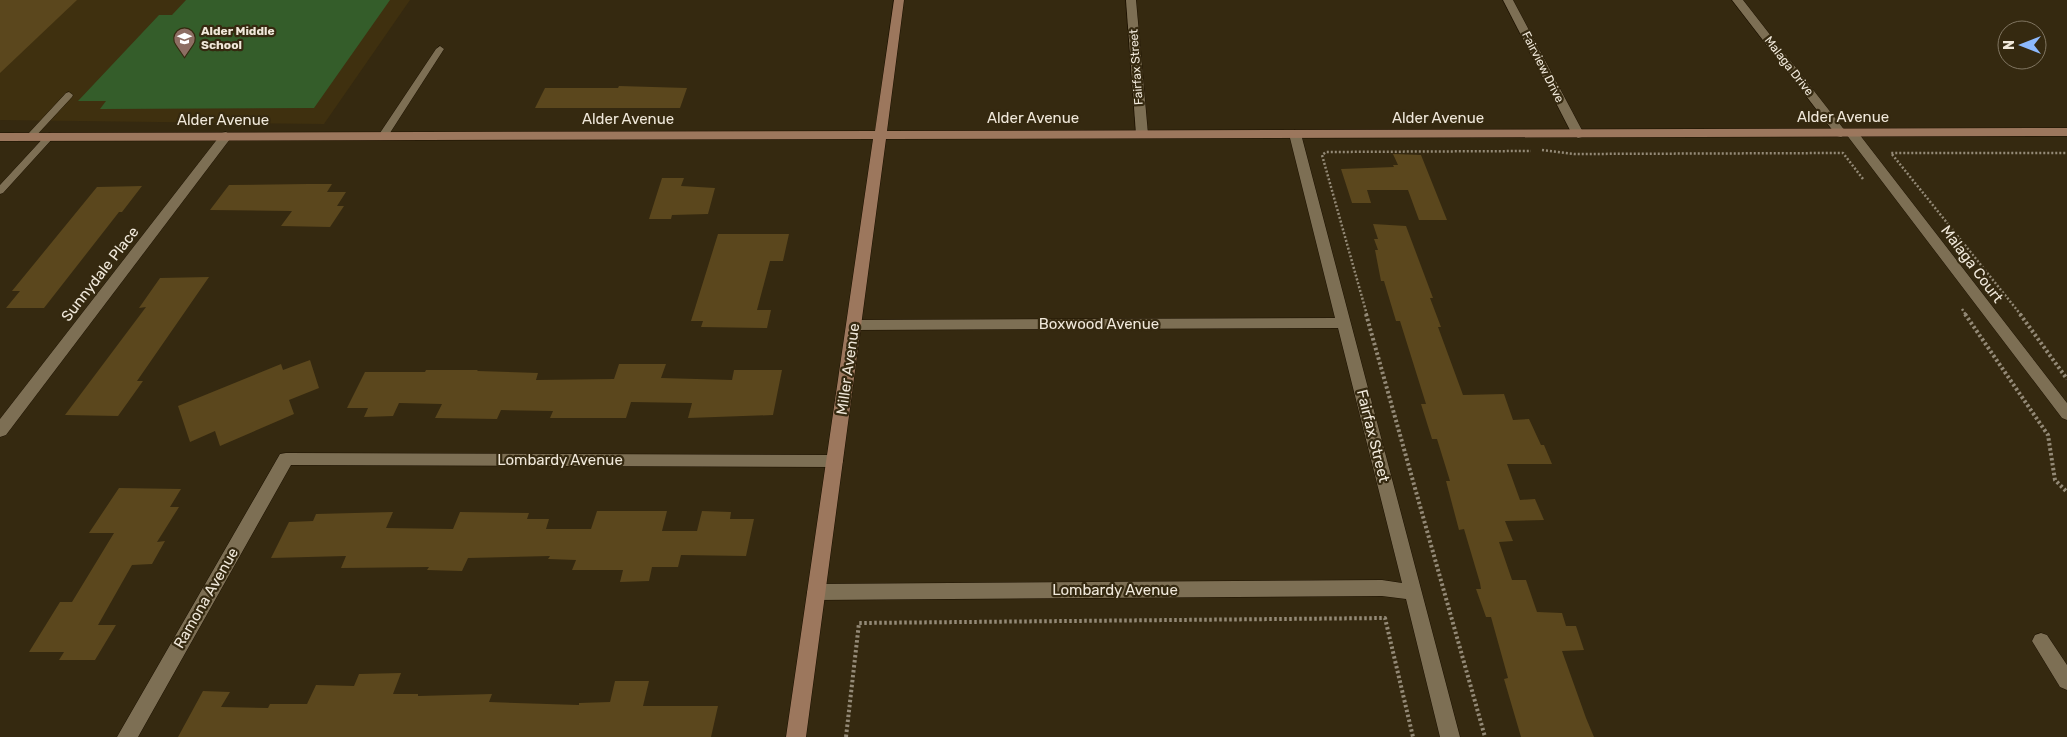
<svg xmlns="http://www.w3.org/2000/svg" width="2067" height="737" font-family="Rubik,sans-serif">
	<rect width="100%" height="100%" fill="#352910"/>
	<!-- built -->
	<path fill="#3f300f" d="M0,0H410L324,124L0,120Z"/>
	<!-- green -->
	<path fill="#345d2a" d="M186,0H390L314,108L100,109L106,101H78L159,15H172Z"/>
	<!-- building -->
	<g fill="#5b471d">
		<path d="M0,0H77L0,73Z"/>
		<path d="M619,86L687,88L680,108H535L545,88H618Z"/>
		<path d="M1393,154L1421,155L1447,220H1419L1408,190H1367L1371,203H1352L1341,169L1394,167L1393,165H1398Z"/>
		<path d="M662,178H684L681,186L715,188L708,214L672,215L671,219H649Z"/>
		<path d="M309,184H332L327,192H346L337,206H344L330,227L281,226L292,211L210,210L229,185Z"/>
		<path d="M142,186L122,212H119L44,308H6L20,291H12L97,187Z"/>
		<path d="M1373,224L1406,226L1433,298H1430L1441,327H1438L1463,395L1504,394L1513,420L1529,419L1541,445H1544L1552,464H1507L1520,500L1535,499L1544,520L1505,521L1513,541L1499,542L1512,580H1526L1537,612L1562,613L1566,626H1576L1584,650L1562,651L1586,718L1594,737H1521L1504,679L1508,678L1491,617H1486L1476,589H1481L1480,583L1464,529L1459,530L1446,481H1450L1437,439H1432L1421,404H1426L1400,321H1396L1384,281H1381L1375,250H1378L1374,239H1378Z"/>
		<path d="M718,234H789L783,261H770L757,310H771L767,328L701,327L703,321H691Z"/>
		<path d="M209,277L137,381H143L118,416L65,415L146,307L139,308L160,278Z"/>
		<path d="M310,360L319,388L289,400L294,414L220,446L215,431L190,442L178,406L281,364L283,370Z"/>
		<path d="M619,364H666L661,378L732,380L734,370H782L773,415L688,418L692,403L631,402L626,418H550L553,411L501,410L497,419L435,418L442,404L399,403L393,416L364,417L368,408H347L365,372H425L426,370H478L477,371L538,373L536,380L614,379Z"/>
		<path d="M119,488L181,489L170,507H179L157,542L165,541L152,564L132,565L98,625H116L95,660H59L64,652H29L60,602H72L114,533H89Z"/>
		<path d="M597,511H667L662,531H697L702,511L731,512L730,519H754L746,556L681,555L678,567H652L649,581L620,582L623,570H572L576,560L548,559L550,556L468,558L462,571L427,570L429,567L341,568L346,556L271,558L289,522L313,521L316,514L393,512L386,528L453,529L460,512L529,513L527,519H549L546,529H591Z"/>
		<path d="M401,673L393,694H418V696L492,694L489,702L579,705V703L610,702L615,681H649L643,706H718L711,737H178L203,691L230,692L221,707L268,708L270,704H307L316,685L354,686L359,674Z"/>
	</g>
	<g fill="none" stroke-linecap="round" stroke-linejoin="round">
		<defs>
			<g id="lane">
				<path d="M440,46L444,49L388,136L383,139L380,138L378,136L436,49Z"/>
				<path d="M69,92L73,95L72,97L34,138H28V134L66,93Z"/>
				<path d="M50,133L55,136L53,138L3,193L0,194V185L47,134Z"/>
			</g>
			<g id="street">
				<path d="M1126,0H1136L1148,134L1142,138L1136,134Z"/>
				<path d="M1503,0H1513L1584,134L1582,137L1578,138L1572,134Z"/>
				<path d="M1732,0H1743L1846,132L1852,129L1856,130L2067,403V420L2062,418L1846,134L1841,137L1837,136Z"/>
				<path d="M1295,130L1301,134L1460,737H1440L1406,599L1382,596L816,600L810,597L807,592L810,587L816,584L1382,580L1402,583L1338,328L854,330L849,329L847,325L849,321L854,320L1335,318L1289,134Z"/>
				<path d="M226,132L232,136L230,139L6,435L0,437V419L222,133Z"/>
				<path d="M286,453L835,455L841,456L843,461L841,466L835,467L291,465L138,737H117L280,454Z"/>
				<path d="M2041,633L2047,635L2067,665V690L2060,687L2032,641L2035,635Z"/>
			</g>
			<path id="secondary" d="M894,0H904L887,131L2067,128V136L886,139L806,737H786L873,139L0,141V133L875,131Z"/>
		</defs>
		<!-- lane casing -->
		<use href="#lane" stroke="#1c1100" stroke-width="1"/>
		<!-- street casing -->
		<use href="#street" stroke="#1c1100" stroke-width="1"/>
		<!-- secondary casing -->
		<use href="#secondary" stroke="#1c1100" stroke-width="1"/>
		<!-- path-far1 -->
		<g stroke="#948a77" stroke-width="2.5" stroke-dasharray="2 2" stroke-linecap="butt">
			<path d="M1542,150L1574,154L1843,153L1863,179"/>
			<path d="M1962,309L1966,315"/>
			<path d="M1367,315L1322,155L1326,152L1531,151"/>
			<path d="M2021,315L1891,153H2067"/>
		</g>
		<!-- path -->
		<g stroke="#948a77" stroke-width="4" stroke-dasharray="2.5 2.5" stroke-linecap="butt">
			<path d="M1366,314L1485,737"/>
			<path d="M1965,314L2048,435L2055,480L2067,492"/>
			<path d="M2020,314L2067,379"/>
			<path d="M846,737L859,623L1385,618L1413,737"/>
		</g>
		<!-- lane -->
		<use href="#lane" fill="#7d6f54" fill-rule="evenodd"/>
		<!-- street -->
		<use href="#street" fill="#7d6f54" fill-rule="evenodd"/>
		<!-- secondary -->
		<use href="#secondary" fill="#9c775d" fill-rule="evenodd"/>
	</g>
	<!-- icons -->
	<defs>
		<symbol id="school-pin" viewBox="-11 -11 22 30"><path d="M0 17L-7.5 6A9.5 9.5 0 1 1 7.5 6Z" fill="#8d6e63" stroke="#352910"/><path d="M0-5L7-2L0 1L-7-2ZM-4 1L0 2.5L4 1V4Q0 6-4 4Z" fill="#fff"/></symbol>
	</defs>
	<g fill-rule="evenodd">
		<use href="#school-pin" x="172" y="26" width="25" height="34"/>
	</g>
	<g text-anchor="middle" stroke-width="4.5" stroke-linejoin="round" paint-order="stroke">
		<!-- far-poi labels -->
		<g font-size="12" font-weight="bold" fill="#f0e8da" stroke="#352910" text-anchor="start">
			<text x="201" y="35">Alder Middle<tspan x="201" dy="14">School</tspan></text>
		</g>
		<!-- far-street labels -->
		<g font-size="12" fill="#f0e8da" stroke="#352910">
			<text transform="translate(1789 66) rotate(52)" y="4">Malaga Drive</text>
			<text transform="translate(1136 67) rotate(-94)" y="4">Fairfax Street</text>
			<text transform="translate(1543 67) rotate(63)" y="4">Fairview Drive</text>
		</g>
		<!-- street labels -->
		<g font-size="15" fill="#f0e8da" stroke="#352910">
			<text x="1843" y="122">Alder Avenue</text>
			<text x="1033" y="123">Alder Avenue</text>
			<text x="1438" y="123">Alder Avenue</text>
			<text x="628" y="124">Alder Avenue</text>
			<text x="223" y="125">Alder Avenue</text>
			<text transform="translate(1972 264) rotate(53)" y="5">Malaga Court</text>
			<text transform="translate(100 274) rotate(-52)" y="5">Sunnydale Place</text>
			<text x="1099" y="329">Boxwood Avenue</text>
			<text transform="translate(848 369) rotate(-82)" y="5">Miller Avenue</text>
			<text transform="translate(1373 436) rotate(76)" y="5">Fairfax Street</text>
			<text x="560" y="465">Lombardy Avenue</text>
			<text x="1115" y="595">Lombardy Avenue</text>
			<text transform="translate(206 598) rotate(-60)" y="5">Ramona Avenue</text>
		</g>
	</g>
	<!-- north arrow -->
	<g transform="translate(2022 45) rotate(270)"><circle r="24" fill="#352910" stroke="#807561"/>
	<path d="M0-4L9 19L0 12L-9 19Z" fill="#8db9fc"/>
	<text y="-8" font-size="14" font-weight="bold" text-anchor="middle" fill="#f0e8da">N</text>
	</g>
</svg>
